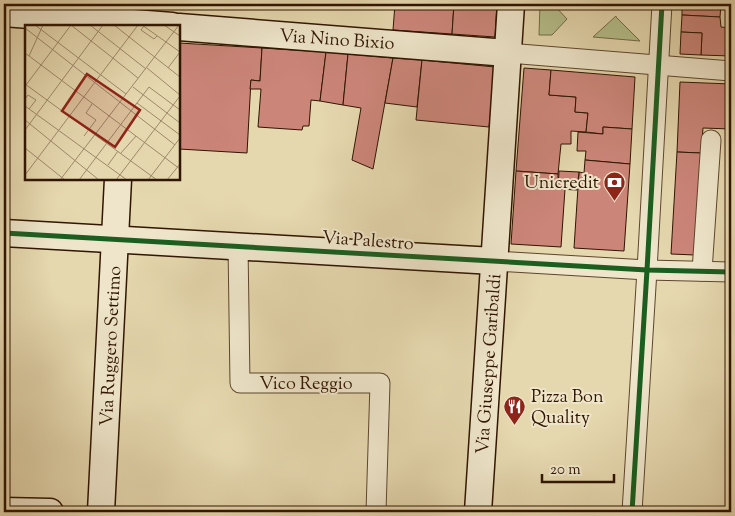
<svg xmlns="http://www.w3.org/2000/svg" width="735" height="516" font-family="'Sorts Mill Goudy',serif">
	<rect width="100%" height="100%" fill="#e5d7ae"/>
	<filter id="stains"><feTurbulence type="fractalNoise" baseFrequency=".004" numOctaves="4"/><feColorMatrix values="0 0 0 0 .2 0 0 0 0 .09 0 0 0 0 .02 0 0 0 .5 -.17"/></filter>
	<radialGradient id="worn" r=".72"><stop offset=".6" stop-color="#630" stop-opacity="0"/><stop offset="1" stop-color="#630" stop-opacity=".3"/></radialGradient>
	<!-- green -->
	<g fill="#b5be8a" stroke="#726a45">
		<path d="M540,4H553L567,19L552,35H539Z"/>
		<path d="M616,16V17L640,41L593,37Z"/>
	</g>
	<!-- building -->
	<g fill="#cb8579" stroke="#301500">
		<path d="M395,4H454L452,34L393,30Z"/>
		<path d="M454,4L473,6V4H497L495,37L452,34Z"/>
		<path d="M682,4H721L720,17L682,15Z"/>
		<path d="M682,15L720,17L721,27L731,28V56L701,55L702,33L681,32Z"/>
		<path d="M681,32L702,33L701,55L680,54Z"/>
		<path d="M179,43L262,48L260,81L251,80L247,153L179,149Z"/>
		<path d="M262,48L326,52L320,101L311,100L309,126H303L302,130L258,127L261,89H250L251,80L260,81Z"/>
		<path d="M326,52L348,54L343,105L320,101Z"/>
		<path d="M348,54L393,58L373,169L352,160L361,108L343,105Z"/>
		<path d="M393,58L422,60L417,107L385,103Z"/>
		<path d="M422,60L495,67L489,127L416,120Z"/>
		<path d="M524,68L551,70L549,95L576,97L575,112L588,113L586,132L571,131V144H561L558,174L516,171Z"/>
		<path d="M551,70L635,77L632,129L603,127V134L586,132L588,113L575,112L576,97L549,95Z"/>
		<path d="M680,82L731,84V129L703,128L701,153L677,152Z"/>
		<path d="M603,127L632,129L630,164L585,160L586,151H577L578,132L603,134Z"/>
		<path d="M677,152L701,153L695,255L671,254Z"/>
		<path d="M585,160L630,164L624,251L574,248L579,172L584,173Z"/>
		<path d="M516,171L558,174V189H565L561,247L511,244Z"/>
		<path d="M559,171L579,172L577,190L558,189Z"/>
	</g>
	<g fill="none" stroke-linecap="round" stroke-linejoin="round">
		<defs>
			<g id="street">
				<path d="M507,53L731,71"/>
				<path d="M238,245L240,383H380L376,512"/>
				<path d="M494,261L647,270L731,272"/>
				<path d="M702,271L711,140"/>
				<path d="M632,512L647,270L662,4"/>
			</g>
			<g id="secondary">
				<path d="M4,13L172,26"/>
				<path d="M179,27L507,53"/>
				<path d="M4,233L494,261"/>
				<path d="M4,511L50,512"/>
				<path d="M101,512L118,179"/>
				<path d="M478,512L511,4"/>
			</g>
		</defs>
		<!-- street casing -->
		<use href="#street" stroke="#5d462c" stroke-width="21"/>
		<!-- secondary casing -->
		<use href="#secondary" stroke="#301500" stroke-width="29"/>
		<!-- street -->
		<use href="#street" stroke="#eee5ca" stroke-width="19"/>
		<!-- secondary -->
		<use href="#secondary" stroke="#eee5ca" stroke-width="26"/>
		<defs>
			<g id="cycleway">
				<path d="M4,233L647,270L731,272"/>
				<path d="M632,512L647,270L662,4"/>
			</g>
		</defs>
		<!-- cycleway casing -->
		<use href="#cycleway" stroke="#eee5ca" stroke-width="8"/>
		<!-- cycleway -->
		<use href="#cycleway" stroke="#1b5e20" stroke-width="5"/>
	</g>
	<!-- icons -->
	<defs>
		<symbol id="bank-pin" viewBox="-11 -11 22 30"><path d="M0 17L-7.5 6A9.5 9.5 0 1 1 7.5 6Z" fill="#8f2418" stroke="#eee5ca"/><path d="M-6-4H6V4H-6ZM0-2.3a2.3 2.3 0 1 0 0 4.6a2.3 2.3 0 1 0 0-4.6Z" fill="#fff"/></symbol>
		<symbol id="restaurant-pin" viewBox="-11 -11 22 30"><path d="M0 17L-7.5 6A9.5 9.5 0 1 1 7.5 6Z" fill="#8f2418" stroke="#eee5ca"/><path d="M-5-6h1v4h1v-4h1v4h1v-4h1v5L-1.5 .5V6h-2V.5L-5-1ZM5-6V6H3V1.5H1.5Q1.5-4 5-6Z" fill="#fff"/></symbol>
	</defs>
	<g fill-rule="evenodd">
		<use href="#bank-pin" x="602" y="170" width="25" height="34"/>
		<use href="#restaurant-pin" x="502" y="394" width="25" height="34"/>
	</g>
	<g text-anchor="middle" stroke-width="4" stroke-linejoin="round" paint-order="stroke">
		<!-- street labels -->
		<g font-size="18" fill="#301500" stroke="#eee5ca">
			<text transform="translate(337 39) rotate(4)" y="6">Via Nino Bixio</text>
			<text transform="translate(368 240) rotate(4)" y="6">Via Palestro</text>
			<text transform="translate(110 346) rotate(-87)" y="6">Via Ruggero Settimo</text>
			<text transform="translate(488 364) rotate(-86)" y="6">Via Giuseppe Garibaldi</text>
			<text x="306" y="389">Vico Reggio</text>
		</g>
		<!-- poi labels -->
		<g font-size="18" fill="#301500" stroke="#eee5ca" text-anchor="end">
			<text x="599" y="188">Unicredit</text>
			<text x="531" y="402" text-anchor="start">Pizza Bon<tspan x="531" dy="21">Quality</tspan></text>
		</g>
	</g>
	<!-- overview -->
	<g transform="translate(25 25)">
		<rect width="155" height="155" fill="#e5d7ae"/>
		<path fill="none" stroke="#9d8968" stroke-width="1" d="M10,0L101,69M46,0L113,53M65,0L121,44M89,0L155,52M117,0L141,17M139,0L155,11M119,1L116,5L129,14L132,11M0,3L96,78M141,17L155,27M0,28L155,144M4,31L18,0M122,43L155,70M143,43L155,27M0,59L132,155M1,60L46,0M108,62L155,98M0,74L3,70L11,75L4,84M96,78L150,120M112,78L155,110M0,81L102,155M0,95L74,155M0,105L78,0M59,111L71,95L61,88L67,79M0,123L40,155M96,128L111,111M83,140L93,126M0,150L113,0M35,155L154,0M54,155L124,62L155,85M91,155L155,71M123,155L155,113M142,155L155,139"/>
		<path fill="#8f2418" fill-opacity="0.15" stroke="#8f2418" stroke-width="2.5" d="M62,49L115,85L90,122L37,86Z"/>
		<rect width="155" height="155" fill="none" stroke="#301500" stroke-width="2.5"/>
	</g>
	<!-- margin -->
	<rect width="735" height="516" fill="none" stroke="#e5d7ae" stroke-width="20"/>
	<rect x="5" y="5" width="725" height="506" fill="none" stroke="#301500" stroke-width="2.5"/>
	<rect x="10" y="10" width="715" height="496" fill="none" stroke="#301500"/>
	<!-- scale -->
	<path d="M542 474v8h72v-8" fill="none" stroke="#301500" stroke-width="2.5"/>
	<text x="550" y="474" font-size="15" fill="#301500" stroke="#eee5ca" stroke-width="4" paint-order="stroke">20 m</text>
	<rect width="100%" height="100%" filter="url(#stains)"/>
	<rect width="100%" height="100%" fill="url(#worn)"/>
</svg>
